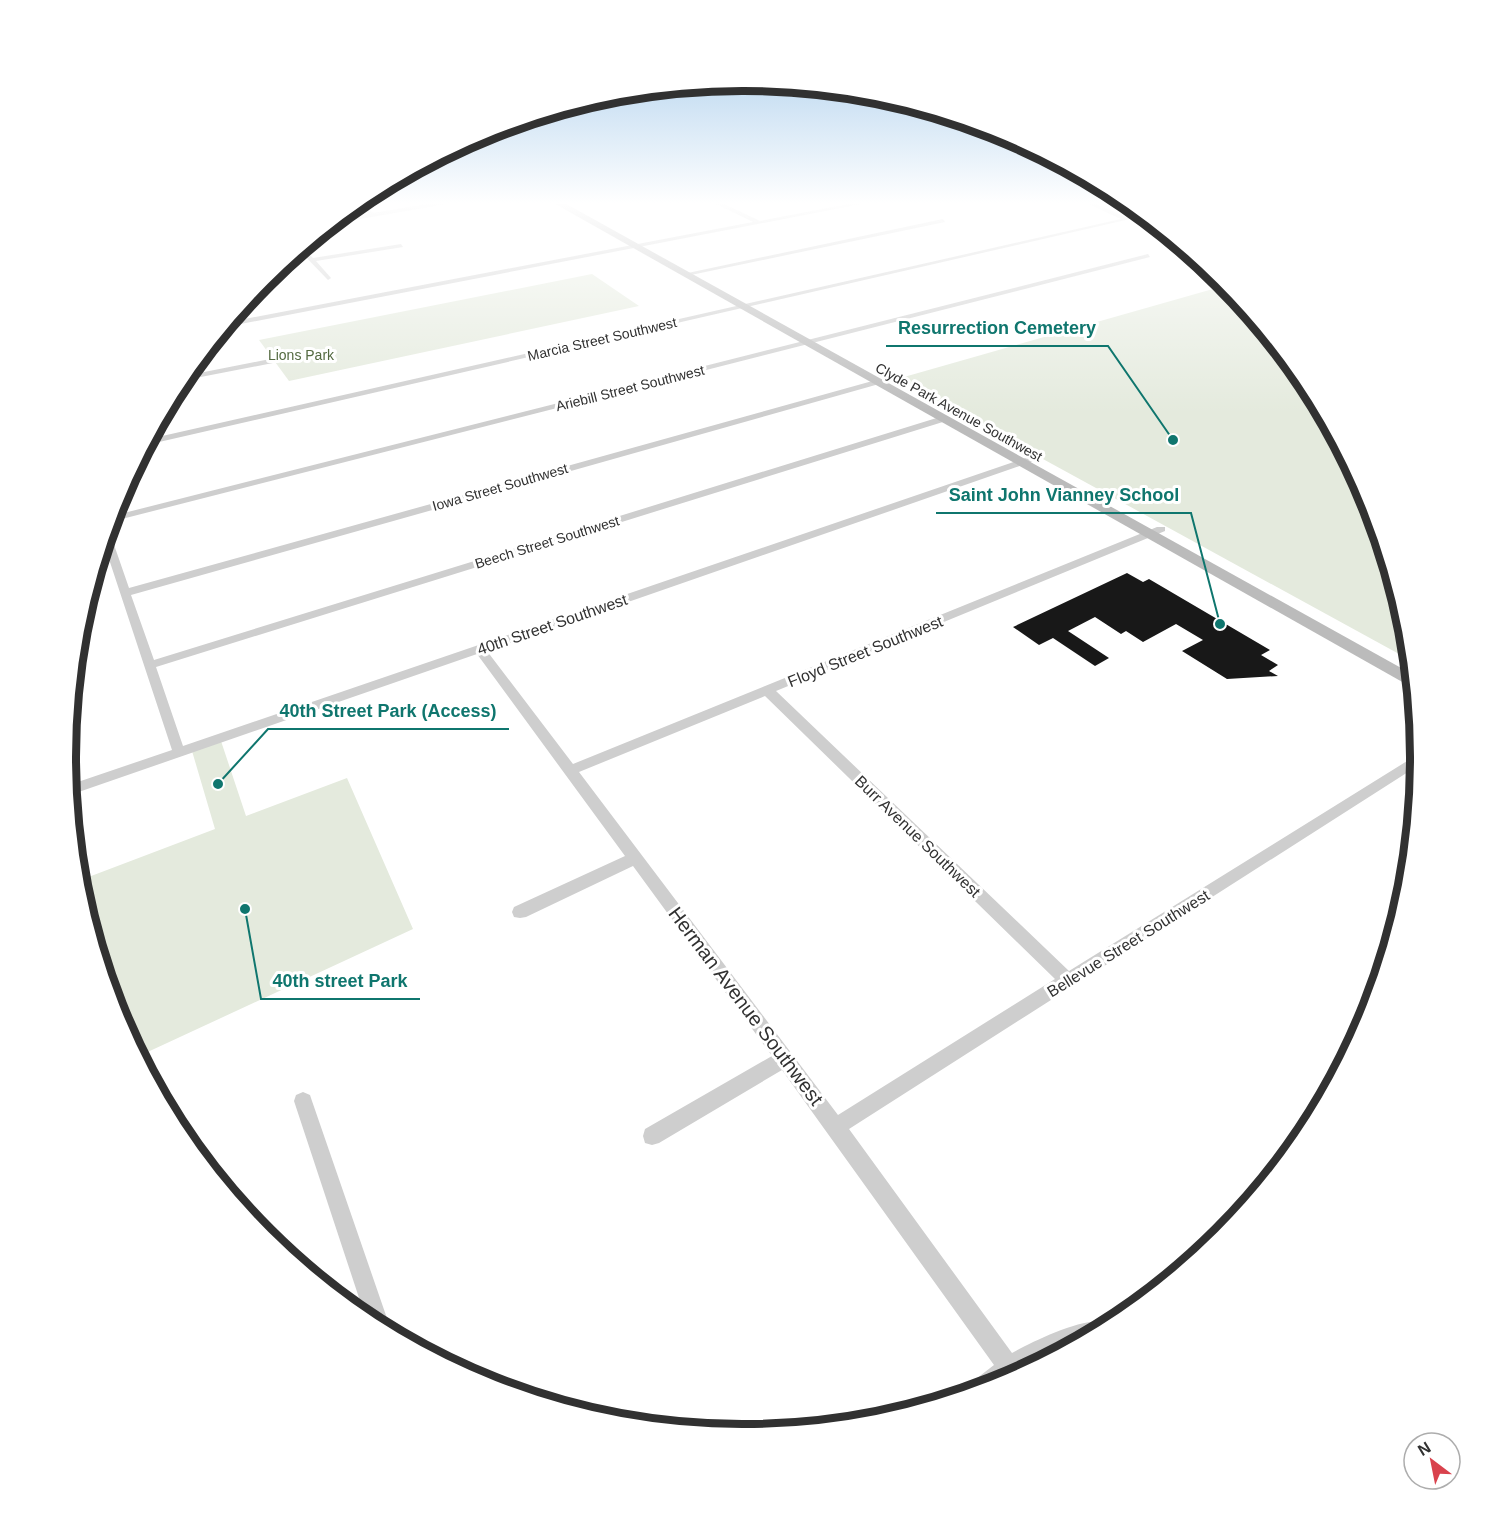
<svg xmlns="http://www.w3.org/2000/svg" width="1486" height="1515" font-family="Arial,sans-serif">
	<rect width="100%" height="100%" fill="#fff"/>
	<!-- green -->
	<g fill="#e4eadd">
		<path d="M592,274L639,306L289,381L259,340Z"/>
		<path d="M1227,285L1306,382L1369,499L1407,626L1410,660L897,379Z"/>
		<path d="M220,738L246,816L347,778L413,929L139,1056L117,1016L78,881L215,829L192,751Z"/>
	</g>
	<!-- building -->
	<path fill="#181818" d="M1127,573L1143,582L1149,579L1270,650L1261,655L1278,665L1269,671L1278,676L1227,679L1182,651L1203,640L1176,624L1143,642L1126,631L1121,634L1095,617L1068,631L1109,658L1095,666L1053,638L1039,645L1013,627Z"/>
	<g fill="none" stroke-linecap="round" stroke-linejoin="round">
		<!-- minor -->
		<g fill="#cecece" fill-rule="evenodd">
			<path d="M710,201H718L760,221L864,201H877L225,327L229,322L753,222Z"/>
			<path d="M1082,201H1090L1130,219L146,445L149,439L1121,219Z"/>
			<path d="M359,202L375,214V216H371L355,204Z"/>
			<path d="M943,219L945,222L686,276L683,274Z"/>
			<path d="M401,244L403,247L316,261L331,278L328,280L299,250L303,248L313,258Z"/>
			<path d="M1148,254L1150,257L110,522L112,516Z"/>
			<path d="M280,357L284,359L283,361L180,381L184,376Z"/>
			<path d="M876,380H879V384L131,595L154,660L943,416L947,419L946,421L156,667L183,746L1034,455L1039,458L1037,460L487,651L573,764L1157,527H1165V531L776,691L1069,971L1420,753L1419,765L849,1129L1012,1353C1032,1342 1086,1315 1107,1323L1108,1326L1002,1383L970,1393L972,1382L994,1365L782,1070L659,1143L652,1145L645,1143L643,1136L645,1129L772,1056L633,866L526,917L520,918L514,917L512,912L514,907L625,856L477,654L70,795L69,785L172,750L104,544L107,533L111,536L129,588ZM765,696L1055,979L838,1115L579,772Z"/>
			<path d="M303,1092L310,1095L312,1101L390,1327L388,1332L366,1319L294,1101L296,1095Z"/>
		</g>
		<!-- tertiary -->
		<path fill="#cecece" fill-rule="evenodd" d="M445,201H464L331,224L337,219Z"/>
		<!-- secondary -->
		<path fill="#bbb" fill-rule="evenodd" d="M550,201H561L1412,674L1413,688Z"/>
		<!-- motorway -->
		<path fill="#989898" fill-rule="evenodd" d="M1106,201C1123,201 1132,205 1144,215H1137Z"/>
	</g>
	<!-- sky -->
	<linearGradient id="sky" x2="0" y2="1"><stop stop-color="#9dc6e9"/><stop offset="0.49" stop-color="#fff"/><stop offset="1" stop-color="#fff" stop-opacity="0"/></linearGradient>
	<rect width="1486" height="414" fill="url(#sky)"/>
	<g text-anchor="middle" stroke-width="6" stroke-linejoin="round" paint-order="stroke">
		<!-- far-street labels -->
		<g font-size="14" fill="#313131" stroke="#fff">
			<text transform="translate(602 339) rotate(-13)" y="5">Marcia Street Southwest</text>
			<text transform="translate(630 388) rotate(-14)" y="5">Ariebill Street Southwest</text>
			<text transform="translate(959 412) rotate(29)" y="5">Clyde Park Avenue Southwest</text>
			<text transform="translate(500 487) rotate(-16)" y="5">Iowa Street Southwest</text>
			<text transform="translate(547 542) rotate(-17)" y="5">Beech Street Southwest</text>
		</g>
		<!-- far-park labels -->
		<g font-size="14" fill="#546a41" stroke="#fff">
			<text x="301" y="360">Lions Park</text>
		</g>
		<!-- street labels -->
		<g font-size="16" fill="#313131" stroke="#fff">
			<text transform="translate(552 624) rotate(-19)" y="6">40th Street Southwest</text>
			<text transform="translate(865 651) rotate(-22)" y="6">Floyd Street Southwest</text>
			<text transform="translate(918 836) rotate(44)" y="6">Burr Avenue Southwest</text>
			<text transform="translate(1128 943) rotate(-32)" y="6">Bellevue Street Southwest</text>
		</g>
		<!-- near-street labels -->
		<g font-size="20" fill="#313131" stroke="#fff">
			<text transform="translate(746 1006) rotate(53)" y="7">Herman Avenue Southwest</text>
		</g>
	</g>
	<!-- crop -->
	<path d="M0 0H1486V1515H0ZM742 91H744A666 666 0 0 1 1410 757V758A666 666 0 0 1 744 1424H742A666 666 0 0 1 76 758V757A666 666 0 0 1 742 91Z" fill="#fff" fill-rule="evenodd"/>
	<path fill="none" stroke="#313131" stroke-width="8" d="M742 91H744A666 666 0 0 1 1410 757V758A666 666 0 0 1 744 1424H742A666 666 0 0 1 76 758V757A666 666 0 0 1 742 91Z"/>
	<!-- callouts -->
	<path fill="none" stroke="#0f766e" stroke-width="2" d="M1173 440L1108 346H886M1220 624L1191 513H936M218 784L268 729H509M245 909L261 999H420"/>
	<g fill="#0f766e" stroke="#fff" stroke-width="2">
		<circle cx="1173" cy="440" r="6"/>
		<circle cx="1220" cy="624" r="6"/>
		<circle cx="218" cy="784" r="6"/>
		<circle cx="245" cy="909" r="6"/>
	</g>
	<g font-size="18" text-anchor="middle" font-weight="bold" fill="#0f766e" stroke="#fff" stroke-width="6" stroke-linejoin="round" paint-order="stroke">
		<text x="997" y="334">Resurrection Cemetery</text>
		<text x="1064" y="501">Saint John Vianney School</text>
		<text x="388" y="717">40th Street Park (Access)</text>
		<text x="340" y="987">40th street Park</text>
	</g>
	<!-- north arrow -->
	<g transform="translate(1432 1461) rotate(328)"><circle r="28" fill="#ffffff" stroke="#adadad" stroke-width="1.5"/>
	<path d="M0-4.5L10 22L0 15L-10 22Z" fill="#d9424d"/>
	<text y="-9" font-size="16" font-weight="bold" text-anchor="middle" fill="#313131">N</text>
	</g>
</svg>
